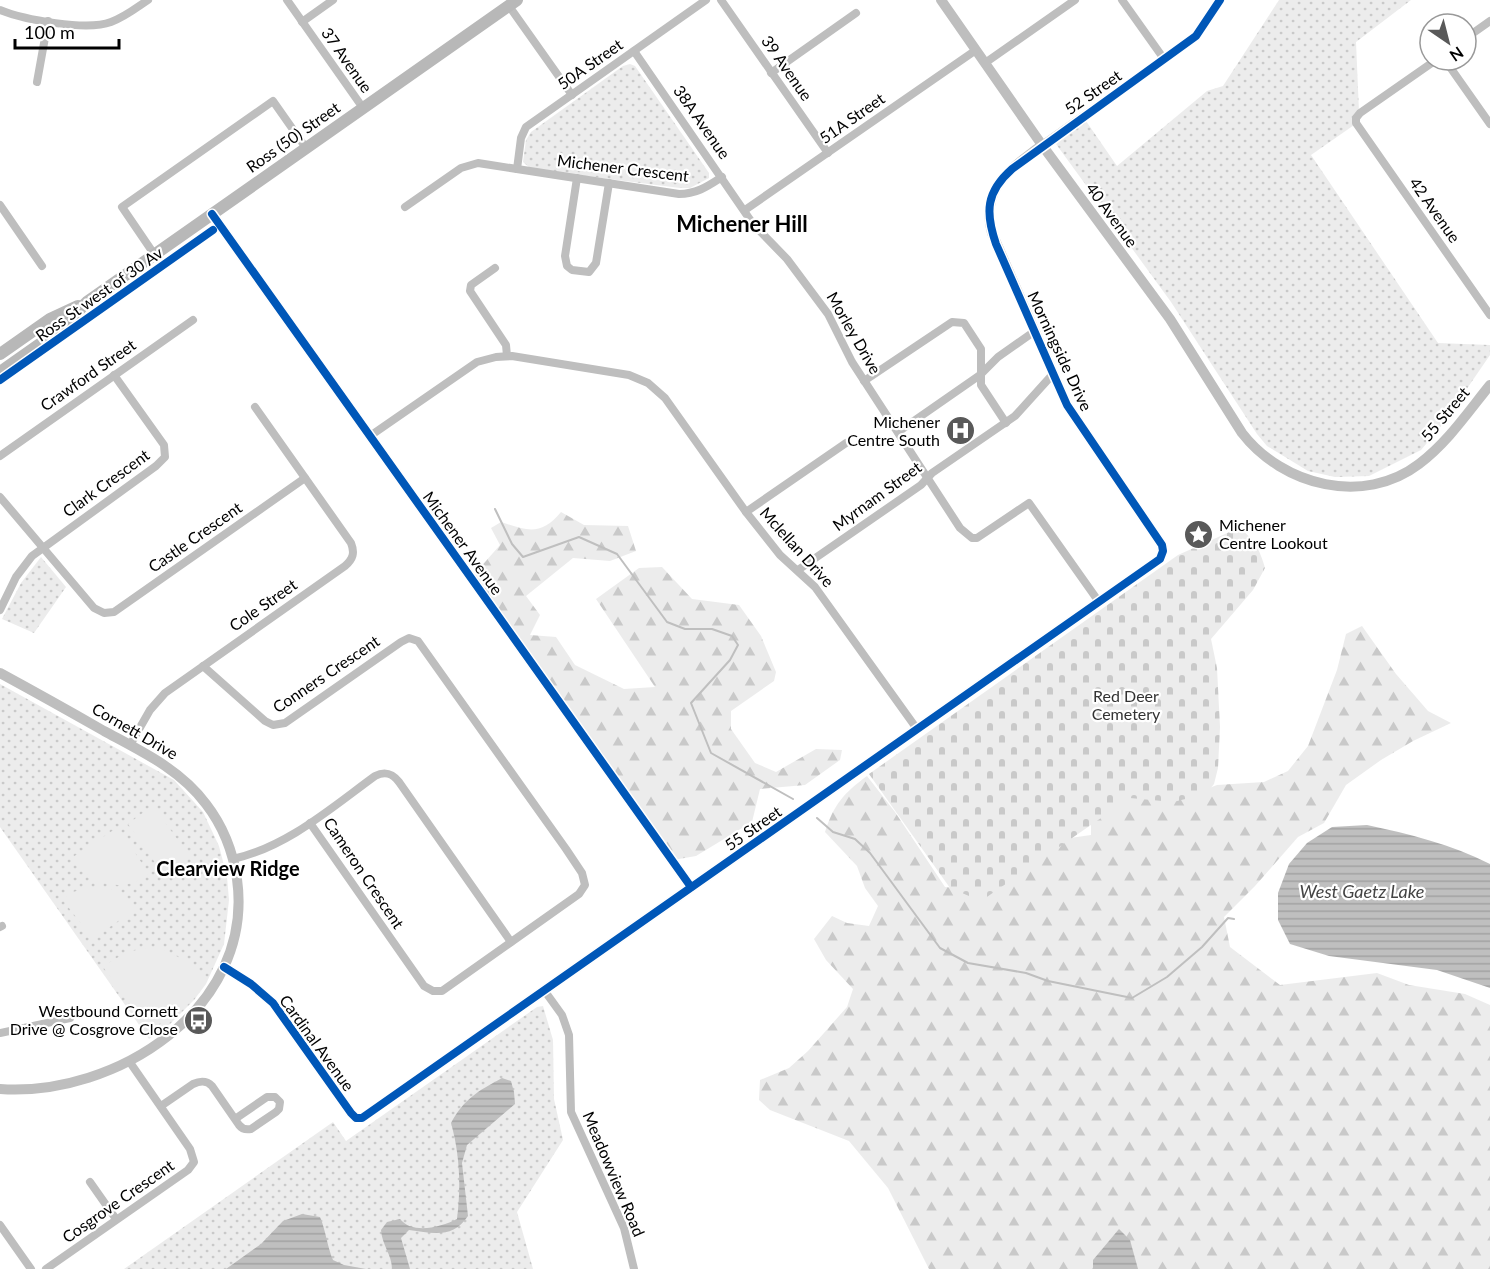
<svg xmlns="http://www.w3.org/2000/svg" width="1490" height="1269" font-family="Lato,sans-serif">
	<defs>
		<pattern id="forest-firs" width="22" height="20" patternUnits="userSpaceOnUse" patternTransform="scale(1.5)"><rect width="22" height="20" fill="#ececec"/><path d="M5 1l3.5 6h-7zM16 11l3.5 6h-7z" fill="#c9c9c9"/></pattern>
		<pattern id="cemetery-stones" width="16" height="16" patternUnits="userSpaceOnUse" patternTransform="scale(1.5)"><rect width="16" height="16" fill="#ececec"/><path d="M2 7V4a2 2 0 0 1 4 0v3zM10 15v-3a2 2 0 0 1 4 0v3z" fill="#c9c9c9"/></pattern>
		<pattern id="park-dots" width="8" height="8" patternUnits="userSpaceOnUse" patternTransform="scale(1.5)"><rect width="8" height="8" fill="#ececec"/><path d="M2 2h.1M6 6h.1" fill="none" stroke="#c9c9c9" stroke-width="1.8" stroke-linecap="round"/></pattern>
		<pattern id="water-rules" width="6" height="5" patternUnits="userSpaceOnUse" patternTransform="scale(1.5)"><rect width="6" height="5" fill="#bfbfbf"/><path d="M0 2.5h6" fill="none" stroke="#a2a2a2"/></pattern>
	</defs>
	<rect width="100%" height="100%" fill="#fff"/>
	<!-- forest -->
	<g fill="url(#forest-firs)">
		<path d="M561,512L584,525L628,526L636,551L610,561L573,558L526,596L540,615L530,635L556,637L575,665L624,689L655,687L596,599L639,568L662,567L692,599L739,605L761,636L776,672L774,681L731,711V729L755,763L776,772L816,749L842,750L840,760L805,785L760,789L752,822L696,856L673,860L471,578L500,545L491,528L501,522C528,531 541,536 561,512Z"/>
		<path d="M1362,626L1396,674L1428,711L1451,723L1413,741L1381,760L1346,785L1324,823L1298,837L1255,886L1224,917L1230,947L1280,985L1377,973L1409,985L1465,994L1490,1005V1269H929L888,1188L849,1141L770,1110L759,1100L760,1080L789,1068L808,1051L847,1007L853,989L826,960L814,939L832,916L847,923L869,926L878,906L865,888L857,866L825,832C834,804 844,793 867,776L895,812L945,887L972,889L1049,841L1091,835V822L1125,790L1186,797L1217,785L1264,782L1288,771L1308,746L1337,670L1346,634Z"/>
	</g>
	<!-- cemetery -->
	<path fill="url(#cemetery-stones)" d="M1234,530H1242C1255,540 1261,553 1265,568L1253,590L1211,639L1217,668L1220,727L1218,768L1214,784L1206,794L1173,802L1130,798L981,901L950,888L869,774L1178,555Z"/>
	<!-- park -->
	<g fill="url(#park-dots)">
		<path d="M1279,0H1411L1356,42L1359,112L1357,123L1311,155L1438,343L1490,345V355L1442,425L1421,450L1369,476L1335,477L1308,471L1267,446L1257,434L1171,302L1056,144L1058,140L1086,121L1117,166L1207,91L1223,86Z"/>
		<path d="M630,64L635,66L709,173V178L690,188H680L531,169L523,162L526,140L531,132L623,66Z"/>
		<path d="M41,557L66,587L34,633L2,619L21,583Z"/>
		<path d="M0,684L174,780L203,812L219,846L227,877L229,900L224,944L206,984L194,1000L169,1025L149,1039L0,827Z"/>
		<path d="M543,1006L553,1040L554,1099L563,1140L517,1212L533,1269H124L333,1122L346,1141L537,1007Z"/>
	</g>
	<!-- pitch -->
	<g fill="#ececec">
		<path d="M153,805L189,856L163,874L128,824Z"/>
		<path d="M118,827L149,874C121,895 91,884 70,859Z"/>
		<path d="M107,887L123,895L135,909L93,939L62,899C75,889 90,886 107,887Z"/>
		<path d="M153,947C176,953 191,963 205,982L183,1006L150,1031L103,967C121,954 131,950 153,947Z"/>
	</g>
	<!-- water -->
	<g fill="url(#water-rules)">
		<path d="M1367,825C1409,834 1451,844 1490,864V988L1437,970L1329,956L1290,944L1278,920V893L1289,864L1307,843L1332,827Z"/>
		<path d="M502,1078L511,1081L514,1092L515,1104L467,1145L462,1163L468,1216C453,1239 433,1233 409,1230L401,1238L410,1269H392C392,1255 382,1245 381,1230L387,1222L400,1219C413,1235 441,1227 457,1219C461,1187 460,1155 451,1123C464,1099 478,1091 502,1078Z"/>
		<path d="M302,1214L320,1217C326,1231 327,1246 333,1260L344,1265L366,1269H226L261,1244L283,1221Z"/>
		<path d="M1119,1229L1130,1240L1138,1269H1093V1260Z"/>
	</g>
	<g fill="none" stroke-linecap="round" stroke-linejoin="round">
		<!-- stream -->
		<g stroke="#bfbfbf" stroke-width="2">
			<path d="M495,509L512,544L523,557L579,537L617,554L667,622L685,629H712L732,636L738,645L730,660L691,703L711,753L793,799"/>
			<path d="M817,818L833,832L855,839L870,853L940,948L968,963L1026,973L1048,981L1132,998L1167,977L1202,947L1228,918L1234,919"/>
		</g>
		<!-- minor -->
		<g stroke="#bebebe" stroke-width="8">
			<path d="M287,0L363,108"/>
			<path d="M721,0L828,153"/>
			<path d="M1122,0L1164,59"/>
			<path d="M509,6L572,95"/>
			<path d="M0,10C24,20 87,31 111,22C125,17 136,8 148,0"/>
			<path d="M302,22L333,0"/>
			<path d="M1466,38L1490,21"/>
			<path d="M634,51L753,224L787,259L828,314L852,362L960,528L972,538H977L1029,503L1099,602"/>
			<path d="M1436,60L1360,113L1356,118V123L1490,315"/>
			<path d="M1445,60L1490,124"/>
			<path d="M985,63L1075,0"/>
			<path d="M771,73L856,13"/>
			<path d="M37,82L48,21"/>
			<path d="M1042,145L1196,36L1220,0"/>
			<path d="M517,169L521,138L526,127L706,0"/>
			<path d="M577,178L565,256L567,266L572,270L589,272L596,263L609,183"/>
			<path d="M0,205L42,266"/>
			<path d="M405,207L461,168L478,163L679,194C697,194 708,186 722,177"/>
			<path d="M745,210L976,50"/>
			<path d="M154,254L122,207L273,101L306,148"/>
			<path d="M495,268L471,285L470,291L506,345L507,356"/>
			<path d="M864,381L952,322L964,323L981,349V385L1006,423"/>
			<path d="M898,432L980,375L998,357L1035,331"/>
			<path d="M370,436L477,362L496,357L512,356L629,375L648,383L665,398L746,512"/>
			<path d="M846,443L746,512L780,555L815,587L917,729"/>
			<path d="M0,456L193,320"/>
			<path d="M0,497L94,608L104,613L114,612L305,478"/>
			<path d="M798,570L921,485L932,473L1015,416L1053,374"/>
			<path d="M0,610L16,577L32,556L156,466L165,457L164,445L114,375"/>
			<path d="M203,666L265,721L273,725L285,723L401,642L409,638L418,641L566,849L582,873L585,885L579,894L442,991H433L424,986L310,823"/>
			<path d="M130,745L150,710L165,693L345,566C353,559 355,553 351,543L255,407"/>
			<path d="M233,859C287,847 331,808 375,776C385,771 392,773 399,782L511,942"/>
			<path d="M0,927L2,926"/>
			<path d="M544,990L562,1015L569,1035L571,1112L624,1228L634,1269"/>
			<path d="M0,1033L70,1018"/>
			<path d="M161,1106L193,1084C200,1081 206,1080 212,1086L239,1125C242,1129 246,1130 251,1129L276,1112L279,1109L280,1102L275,1097H267L235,1119"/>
			<path d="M90,1182L116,1219"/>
			<path d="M0,1225L31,1269"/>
			<path d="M46,1269L188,1170L194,1162L190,1149L129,1061"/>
		</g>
		<!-- tertiary -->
		<g stroke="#bebebe" stroke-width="10">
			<path d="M941,0L1042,145L1170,319L1242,433C1283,486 1364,506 1419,464C1448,442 1468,412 1490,385"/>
			<path d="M212,214L691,887"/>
			<path d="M0,673C35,692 69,711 104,731C141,751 180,769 206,804C223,826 233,852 237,879C255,1008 116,1097 0,1089"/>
			<path d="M224,967L251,984L273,1003L351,1113L356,1118H362L1160,559L1163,551L1162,545L1067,405L992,233C980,187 1010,170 1042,145"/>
		</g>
		<!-- secondary -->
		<g stroke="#b8b8b8" stroke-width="12">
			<path d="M0,354L50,319L78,306"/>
			<path d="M0,372L57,332L87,302L517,0"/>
		</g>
		<defs>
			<g id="cycleway">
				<path d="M212,214L691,887"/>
				<path d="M0,380L213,230"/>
				<path d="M224,967L251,984L273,1003L351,1113L356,1118H362L1160,559L1163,551L1162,545L1067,405L996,244C985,212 986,192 1012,169L1196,36L1220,0"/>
			</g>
		</defs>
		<!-- cycleway casing -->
		<use href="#cycleway" stroke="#fff" stroke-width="11"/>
		<!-- cycleway -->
		<use href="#cycleway" stroke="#0057b8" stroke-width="8"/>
	</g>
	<!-- icons -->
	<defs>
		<symbol id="hospital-disc" viewBox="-11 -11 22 22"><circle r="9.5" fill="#595959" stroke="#fff"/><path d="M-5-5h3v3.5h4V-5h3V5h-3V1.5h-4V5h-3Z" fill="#fff"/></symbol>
		<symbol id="sight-disc" viewBox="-11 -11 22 22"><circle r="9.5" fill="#595959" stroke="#fff"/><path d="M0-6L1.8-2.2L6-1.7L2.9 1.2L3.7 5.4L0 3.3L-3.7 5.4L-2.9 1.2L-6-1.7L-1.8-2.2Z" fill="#fff"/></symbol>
		<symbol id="bus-disc" viewBox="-11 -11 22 22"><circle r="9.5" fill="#595959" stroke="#fff"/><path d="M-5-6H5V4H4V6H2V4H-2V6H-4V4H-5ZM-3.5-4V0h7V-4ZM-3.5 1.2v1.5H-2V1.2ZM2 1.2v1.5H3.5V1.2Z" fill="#fff"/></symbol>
	</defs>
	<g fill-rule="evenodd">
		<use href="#hospital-disc" x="944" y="414" width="33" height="33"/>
		<use href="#sight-disc" x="1182" y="518" width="33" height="33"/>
		<use href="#bus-disc" x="182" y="1004" width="33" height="33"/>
	</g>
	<g text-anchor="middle" stroke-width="4.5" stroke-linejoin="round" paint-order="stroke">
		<!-- street labels -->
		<g font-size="16" fill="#000" stroke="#fff">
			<text transform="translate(347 60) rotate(55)" y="6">37 Avenue</text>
			<text transform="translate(590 64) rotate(-35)" y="6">50A Street</text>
			<text transform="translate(787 68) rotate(55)" y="6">39 Avenue</text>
			<text transform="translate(1093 92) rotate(-35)" y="6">52 Street</text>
			<text transform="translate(852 118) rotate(-35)" y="6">51A Street</text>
			<text transform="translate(702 122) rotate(55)" y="6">38A Avenue</text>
			<text transform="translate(293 137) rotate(-35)" y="6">Ross (50) Street</text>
			<text transform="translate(623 168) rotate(7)" y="6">Michener Crescent</text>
			<text transform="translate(1435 210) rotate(55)" y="6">42 Avenue</text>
			<text transform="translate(1112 215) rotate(54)" y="6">40 Avenue</text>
			<text transform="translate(99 294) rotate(-35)" y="6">Ross St west of 30 Av</text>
			<text transform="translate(854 333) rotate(60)" y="6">Morley Drive</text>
			<text transform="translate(1060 351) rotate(65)" y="6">Morningside Drive</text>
			<text transform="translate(88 375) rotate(-35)" y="6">Crawford Street</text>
			<text transform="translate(1445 414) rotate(-50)" y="6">55 Street</text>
			<text transform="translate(106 483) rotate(-36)" y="6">Clark Crescent</text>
			<text transform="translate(877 496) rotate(-36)" y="6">Myrnam Street</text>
			<text transform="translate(195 537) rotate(-35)" y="6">Castle Crescent</text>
			<text transform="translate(463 543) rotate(54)" y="6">Michener Avenue</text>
			<text transform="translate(797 547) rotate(48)" y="6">Mclellan Drive</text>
			<text transform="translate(263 605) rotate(-35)" y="6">Cole Street</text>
			<text transform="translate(326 674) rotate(-34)" y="6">Conners Crescent</text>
			<text transform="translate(135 731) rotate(30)" y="6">Cornett Drive</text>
			<text transform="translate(753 828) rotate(-35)" y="6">55 Street</text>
			<text transform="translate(364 873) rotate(56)" y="6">Cameron Crescent</text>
			<text transform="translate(317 1043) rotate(54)" y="6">Cardinal Avenue</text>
			<text transform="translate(614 1174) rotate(67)" y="6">Meadowview Road</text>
			<text transform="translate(118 1201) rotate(-35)" y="6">Cosgrove Crescent</text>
		</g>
		<!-- poi labels -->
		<g font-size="16" fill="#000" stroke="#fff" text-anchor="end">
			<text x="940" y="428">Michener<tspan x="940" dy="18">Centre South</tspan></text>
			<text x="1219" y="531" text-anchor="start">Michener<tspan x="1219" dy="18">Centre Lookout</tspan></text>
			<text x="178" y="1017">Westbound Cornett<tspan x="178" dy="18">Drive @ Cosgrove Close</tspan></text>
		</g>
		<!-- park labels -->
		<g font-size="16" fill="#333" stroke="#fff">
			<text x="1126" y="702">Red Deer<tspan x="1126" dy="18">Cemetery</tspan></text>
		</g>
		<!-- water labels -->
		<g font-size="18" font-style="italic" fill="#444" stroke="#fff">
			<text x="1362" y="898">West Gaetz Lake</text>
		</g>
		<!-- quarter labels -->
		<g font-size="20" font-weight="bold" fill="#000" stroke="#fff">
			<text x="228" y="876">Clearview Ridge</text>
		</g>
		<!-- district labels -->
		<g font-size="22" font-weight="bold" fill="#000" stroke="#fff">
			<text x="742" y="232">Michener Hill</text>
		</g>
	</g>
	<!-- north arrow -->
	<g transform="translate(1448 42) rotate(145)"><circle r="28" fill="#ffffff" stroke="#999999" stroke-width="1.5"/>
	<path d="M0-4.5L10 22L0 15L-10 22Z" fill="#595959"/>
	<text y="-9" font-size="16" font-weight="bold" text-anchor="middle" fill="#000000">N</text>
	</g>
	<!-- scale -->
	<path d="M15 39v9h104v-9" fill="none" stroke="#000000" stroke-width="3"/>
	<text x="24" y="39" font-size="18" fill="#000000" stroke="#ffffff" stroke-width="4.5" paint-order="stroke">100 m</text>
</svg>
